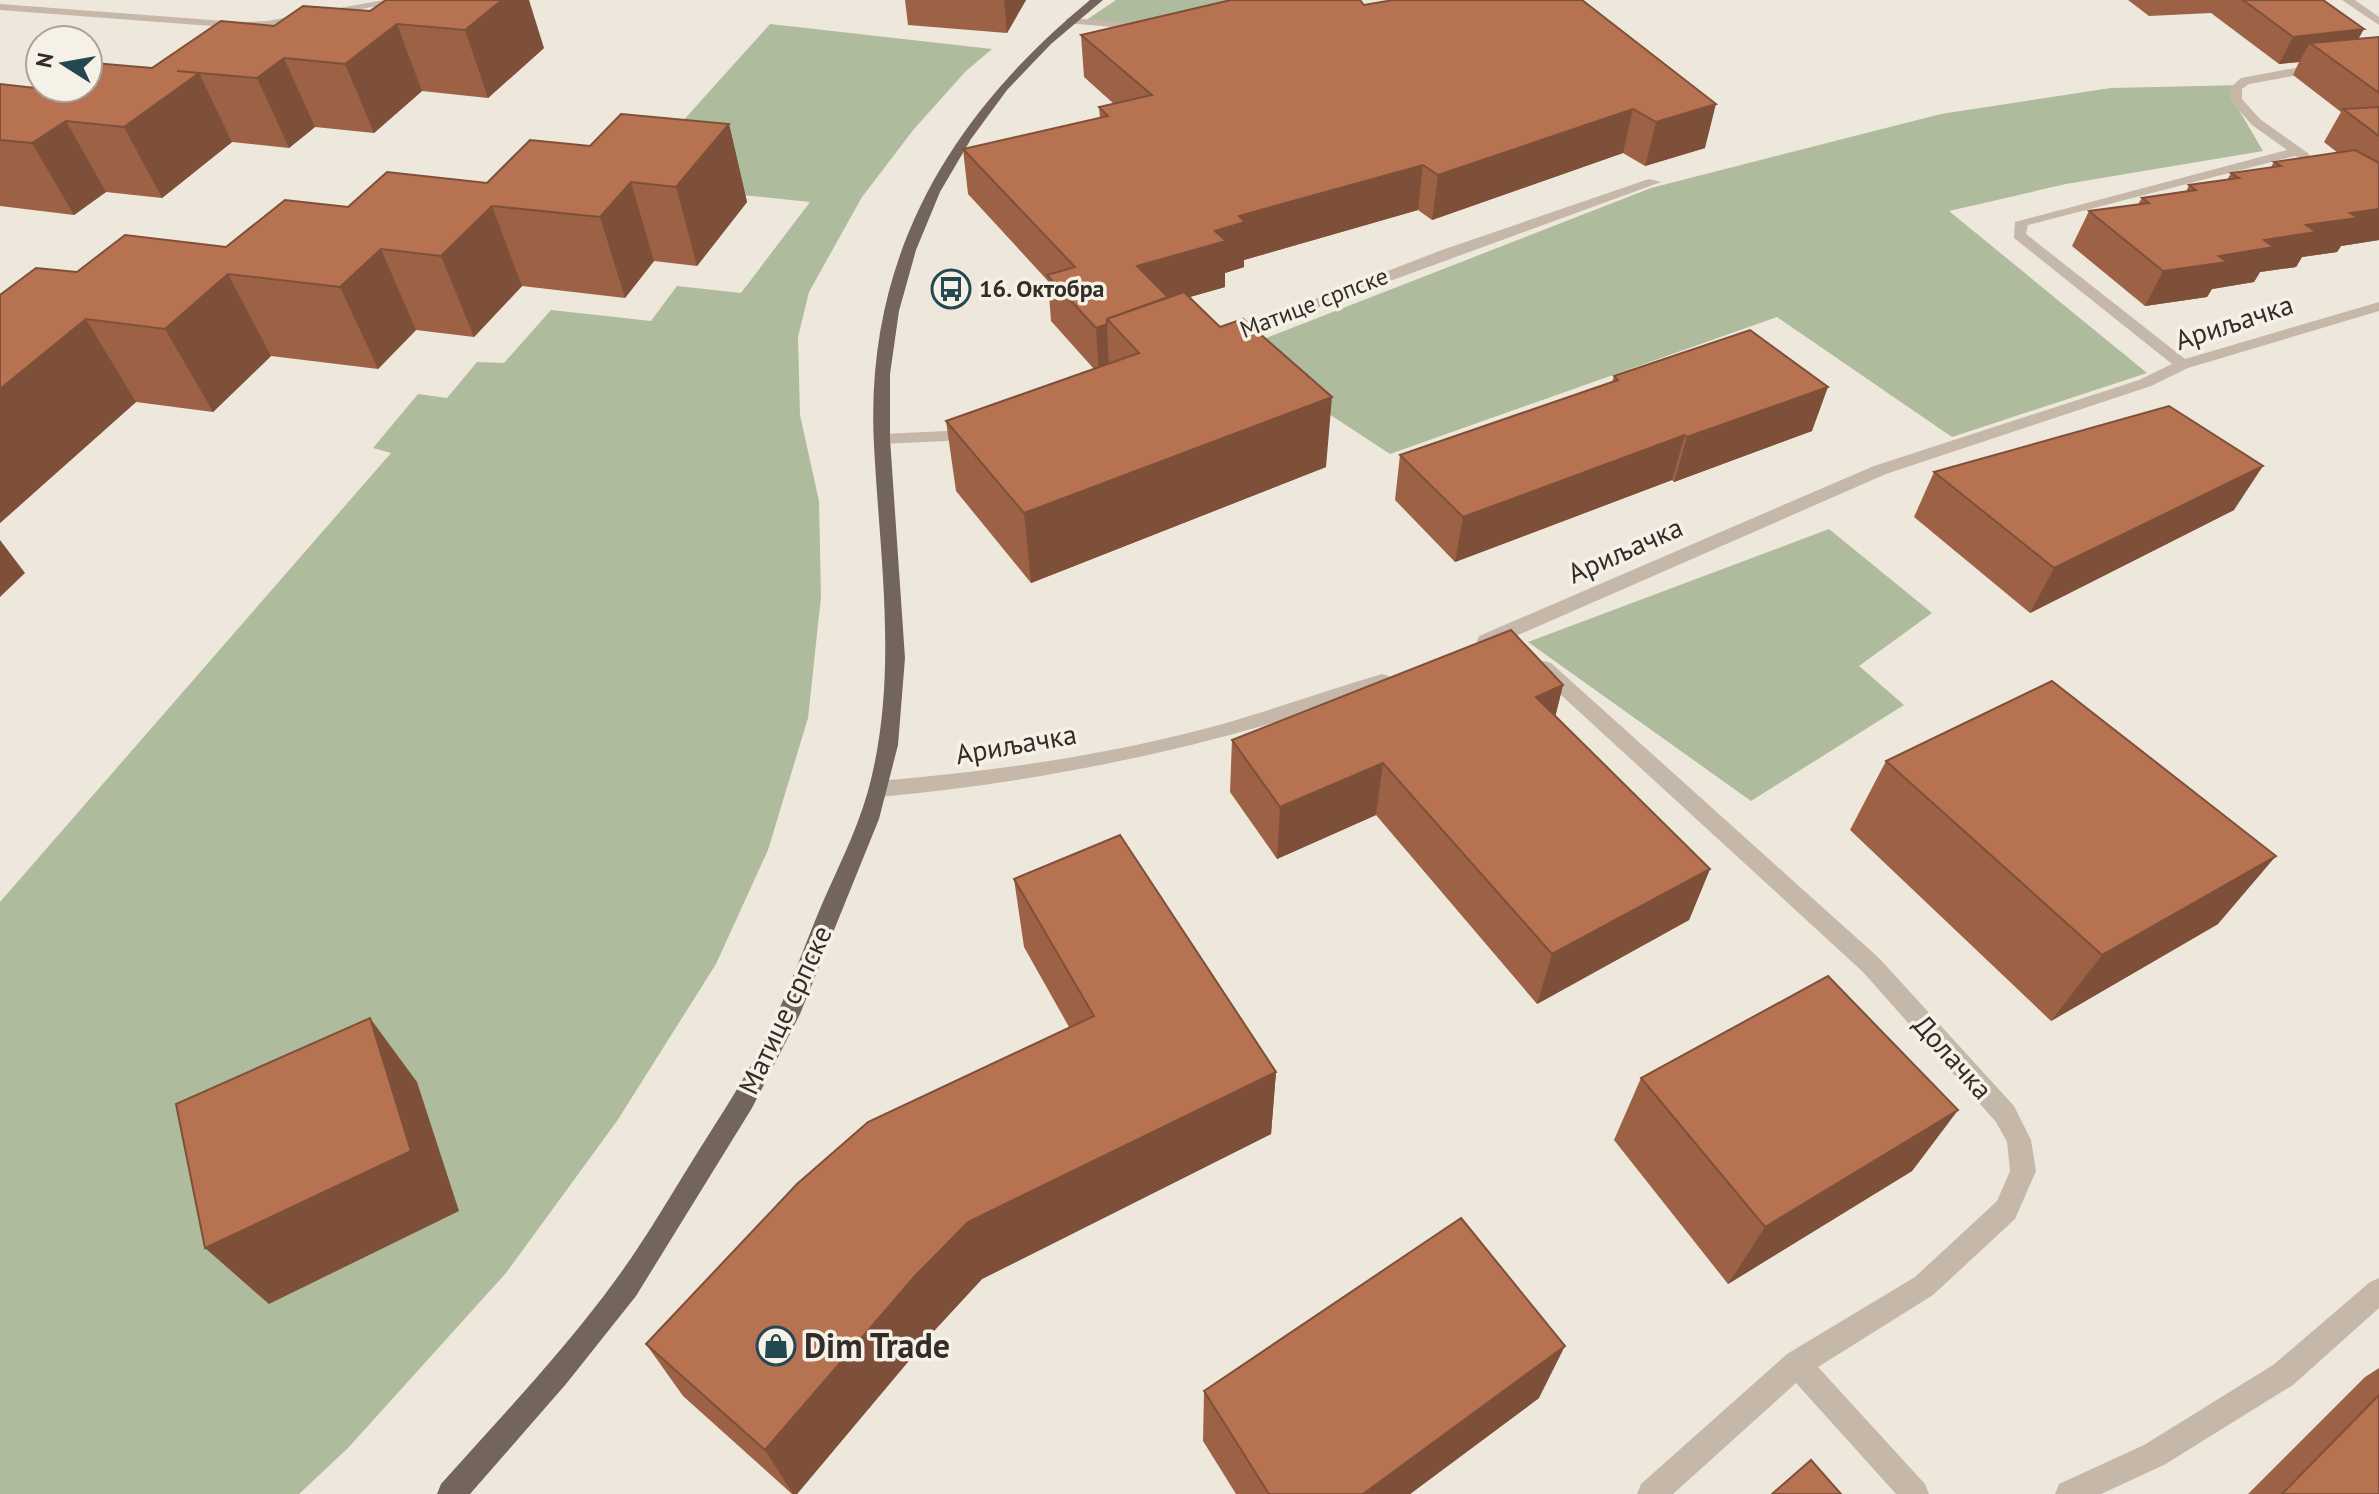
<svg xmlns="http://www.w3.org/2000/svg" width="2379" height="1494" font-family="'PT Sans',sans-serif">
	<rect width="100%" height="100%" fill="#eee7db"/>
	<!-- green -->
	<g fill="#afbb9d">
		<path d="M1116,0H1332L1180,24L1082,23Z"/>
		<path d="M770,24L992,49L965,72L914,129L862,197L809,292L798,337L800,415L819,501L821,597L808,718L768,850L716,964L617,1121L506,1273L348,1448L299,1494H0V902L391,453L373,448L418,394L447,398L477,362L504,363L551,310L651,321L677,286L741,293L810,202L627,183Z"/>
		<path d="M2244,85L2235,93L2236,105L2263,151L2066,184L1949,211L2147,373L1952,437L1777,317L1390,454L1233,351L1651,188L1941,114L2111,88Z"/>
		<path d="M1829,529L1932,613L1859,666L1904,705L1751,801L1528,642Z"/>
	</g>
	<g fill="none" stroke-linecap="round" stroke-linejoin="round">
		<!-- minor -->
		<g fill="#c5b8a9" fill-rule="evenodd">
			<path d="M384,0H409L267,27L238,28L0,10V4L238,22L267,21Z"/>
			<path d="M2342,0H2355L2379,17V25Z"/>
			<path d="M1070,18L1146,24L1152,27L1146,30L1066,23V19Z"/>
			<path d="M2322,63L2326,64V70L2249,84L2242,89V99L2260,119L2309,154V160L2295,156L2028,225L2026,234L2185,359L2379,302V311L2188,368L2151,386L1886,474L1493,646H1479L1477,641L1479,636L1874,466L2139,380L2172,364L2014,238L2015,222L2287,150L2252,125L2230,100V88L2241,78Z"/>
			<path d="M1649,179L1661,182L1234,338H1224L1221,335L1442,250Z"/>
			<path d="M974,425L980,427V433L947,441L882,444L874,439L882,434L947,431Z"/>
			<path d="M1544,661L1551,663L1879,958L2014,1106L2031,1140L2036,1171L2015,1219L1933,1295L1818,1367L1925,1484L1929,1494H1896L1796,1383L1673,1494H1637L1641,1484L1787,1354L1915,1277L1997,1201L2010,1171L2007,1142L1996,1122L1863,972L1537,673L1534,668L1537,663Z"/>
			<path d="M1382,674L1389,676L1392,681L1389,686C1222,744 1055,781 879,797L872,795L869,789L872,783L879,781C987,772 1095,757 1200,730C1262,714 1321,692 1382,674Z"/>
			<path d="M2379,1278V1308L2293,1385L2164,1465L2101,1494H2055L2059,1484L2144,1445L2273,1365L2370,1282Z"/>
		</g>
		<!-- major -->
		<path fill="#73655b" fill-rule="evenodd" d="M1090,0H1103L1051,44L1007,90L971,139L940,192L916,250L899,311L890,374V439L905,658L898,745L879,819L800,1014L752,1108L636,1296L566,1384L470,1494H437L441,1484C501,1417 564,1351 617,1278C647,1237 672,1193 699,1150C723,1112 748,1074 768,1033C787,995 801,955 817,916C834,875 856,834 868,791C899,678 880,561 874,446C864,258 949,116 1090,0Z"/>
	</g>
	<!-- wall -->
	<g fill="#9d6246">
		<path d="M386,0L544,48L488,98L422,91L374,133L315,127L289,148L232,142L162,198L106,192L74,215L0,206V84L53,90L152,68L274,26L370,11Z"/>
		<path d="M900,0H1026L1007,33L908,25L905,0Z"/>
		<path d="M1582,0L1705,148L1645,166L1623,153L1432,220L1418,210L1244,260V267L1225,273V287L1190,297L1326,467L1031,583L956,491L946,421L1094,369L1051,321L1048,281L968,194L963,149L1100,118L1099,107L1114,104L1084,77L1081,35L1364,5Z"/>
		<path d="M2128,0H2323L2358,39L2379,37V240L2341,246L2337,252L2302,257L2296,267L2260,272L2254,282L2212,289L2207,297L2145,306L2072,246L2089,211L2138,204L2142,198L2186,192L2189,185L2227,180L2231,173L2271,167L2274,162L2338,153L2324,142L2341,112L2293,75L2299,62L2279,64L2211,13L2149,16Z"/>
		<path d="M729,124L747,202L697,266L654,261L625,298L522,286L474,337L416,330L378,369L271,356L213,412L136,402L0,523V295L77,272L226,247L348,207L487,183L590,146Z"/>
		<path d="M1614,376L1812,431L1674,482L1672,480L1455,562L1395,500L1400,455L1612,382Z"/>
		<path d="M1934,472L2234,510L2030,613L1914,517Z"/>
		<path d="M1563,685L1555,717L1710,869L1689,920L1537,1004L1376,815L1277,859L1230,792L1232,740Z"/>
		<path d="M1886,761L2218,924L2051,1021L1850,830Z"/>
		<path d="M1014,879L1276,1072L1271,1134L982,1279L933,1332L797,1494H792L683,1396L646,1344L1069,1027L1024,947Z"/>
		<path d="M1641,1078L1958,1110L1912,1171L1728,1284L1614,1140Z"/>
		<path d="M2379,1368V1494H2248L2365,1377Z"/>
		<path d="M1204,1391L1539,1398L1410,1494H1236L1203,1441Z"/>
	</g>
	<!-- shaded-wall -->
	<g fill="#7f5039">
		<path d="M502,0H529L544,48L488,98L465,30Z"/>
		<path d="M1004,0H1026L1007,33Z"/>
		<path d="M397,24L422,91L374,133L345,64Z"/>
		<path d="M2364,29L2349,56L2310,43L2299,62L2279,64L2293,37Z"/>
		<path d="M284,58L315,127L289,148L257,78Z"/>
		<path d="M199,73L232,142L162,198L124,127Z"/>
		<path d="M1716,104L1705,148L1645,166L1656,122Z"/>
		<path d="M1633,109L1623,153L1432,220L1438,175Z"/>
		<path d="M66,121L106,192L74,215L32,143Z"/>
		<path d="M729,124L747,202L697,266L676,187Z"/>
		<path d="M1423,165L1418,210L1244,260V267L1225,273V287L1172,302L1137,266L1215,231L1239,216Z"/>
		<path d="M631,182L654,261L625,298L600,217Z"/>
		<path d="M492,206L522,286L474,337L441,256Z"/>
		<path d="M2379,209V240L2341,246L2337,252L2302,257L2296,267L2260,272L2254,282L2212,289L2207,297L2145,306L2163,271L2219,256L2306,225L2350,213Z"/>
		<path d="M381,249L416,330L378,369L340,287Z"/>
		<path d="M228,274L271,356L213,412L165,329Z"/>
		<path d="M86,319L136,402L0,523V389Z"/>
		<path d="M1107,324L1109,371L1099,375L1096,328Z"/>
		<path d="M1828,387L1812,431L1674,482L1687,437Z"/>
		<path d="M1332,397L1326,467L1031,583L1024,513Z"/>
		<path d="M1685,435L1672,480L1455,562L1463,517Z"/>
		<path d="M2263,466L2234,510L2030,613L2054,568Z"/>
		<path d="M0,540L25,573L0,597Z"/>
		<path d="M1563,685L1550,738L1536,697Z"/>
		<path d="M1383,763L1376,815L1277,859L1280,807Z"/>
		<path d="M2276,856L2218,924L2051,1021L2102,955Z"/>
		<path d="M1710,869L1689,920L1537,1004L1552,954Z"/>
		<path d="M370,1018L417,1082L459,1211L269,1304L205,1248Z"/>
		<path d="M1276,1072L1271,1134L982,1279L933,1332L797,1494H793L765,1450L915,1276L968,1222Z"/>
		<path d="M1958,1110L1912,1171L1728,1284L1765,1227Z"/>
		<path d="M1565,1346L1539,1398L1410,1494H1363Z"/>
	</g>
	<!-- building -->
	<g fill="#b67251" stroke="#7f5039" stroke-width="2">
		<path d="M386,0H502L465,30L397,24L345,64L284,58L257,78L177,71L199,73L124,127L66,121L32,143L0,140V84L53,90L55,88H88V67L94,63L152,68L221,21L274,26L303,6L370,11Z"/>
		<path d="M1231,0H1360L1364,5L1393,0H1582L1716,104L1656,122L1633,109L1438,175L1423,165L1239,216L1245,222L1215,231L1226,241L1137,266L1168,297L1107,319V324L1096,328L1047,275L1075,267L963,149L1108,116L1099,107L1152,95L1081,35Z"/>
		<path d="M2243,0H2323L2364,29L2293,37Z"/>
		<path d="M2379,37V93L2310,43Z"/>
		<path d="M2379,107V136L2343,109Z"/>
		<path d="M621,114L729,124L676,187L631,182L600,217L492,206L441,256L381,249L340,287L228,274L165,329L86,319L0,389V295L36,268L77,272L125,235L226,247L285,200L348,207L387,172L487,183L530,140L590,146Z"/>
		<path d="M2355,150L2379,163V209L2350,213L2358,218L2306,225L2316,232L2264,240L2274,247L2219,256L2227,262L2163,271L2089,211L2149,203L2142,198L2196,190L2189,185L2239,178L2231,173L2281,166L2274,162Z"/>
		<path d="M1184,292L1220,327L1243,319L1332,397L1024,513L946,421L1139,353L1107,319Z"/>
		<path d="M1750,330L1828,387L1687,437L1685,435L1463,517L1400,455L1618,380L1614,376Z"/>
		<path d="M2169,406L2263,466L2054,568L1934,472Z"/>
		<path d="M1511,630L1563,685L1536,697L1710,869L1552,954L1383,763L1280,807L1232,740Z"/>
		<path d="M2052,681L2276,856L2102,955L1886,761Z"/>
		<path d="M1120,835L1276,1072L968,1222L915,1276L765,1450L646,1344L797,1184L868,1122L1094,1016L1014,879Z"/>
		<path d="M1828,976L1958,1110L1765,1227L1641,1078Z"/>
		<path d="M370,1018L411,1151L205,1248L176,1104Z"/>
		<path d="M1461,1218L1565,1346L1363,1494H1269L1204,1391Z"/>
		<path d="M2379,1395V1494H2282Z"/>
		<path d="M1811,1460L1841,1494H1772Z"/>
	</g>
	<!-- icons -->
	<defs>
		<symbol id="bus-ring" viewBox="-11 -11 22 22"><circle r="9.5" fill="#f6f1e7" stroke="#23484f" stroke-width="1.5"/><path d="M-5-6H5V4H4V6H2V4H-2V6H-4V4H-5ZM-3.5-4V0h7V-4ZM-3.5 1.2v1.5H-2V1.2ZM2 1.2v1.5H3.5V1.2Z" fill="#23484f"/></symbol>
		<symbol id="shop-ring" viewBox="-11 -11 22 22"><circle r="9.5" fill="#f6f1e7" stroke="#23484f" stroke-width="1.5"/><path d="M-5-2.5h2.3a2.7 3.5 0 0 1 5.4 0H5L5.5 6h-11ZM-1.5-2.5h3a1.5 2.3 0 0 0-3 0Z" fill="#23484f"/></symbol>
	</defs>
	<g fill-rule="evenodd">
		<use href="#bus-ring" x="929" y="267" width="44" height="44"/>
		<use href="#shop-ring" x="754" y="1324" width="44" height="44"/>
	</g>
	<g text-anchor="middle" stroke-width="7" stroke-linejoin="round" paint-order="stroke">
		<!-- far-poi labels -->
		<g font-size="24" font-weight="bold" fill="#332c28" stroke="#f6f1e7" text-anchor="start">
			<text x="979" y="297">16. Октобра</text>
		</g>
		<!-- far-street labels -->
		<g font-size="24" fill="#332c28" stroke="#f6f1e7">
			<text transform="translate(1314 303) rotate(-21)" y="8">Матице српске</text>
		</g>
		<!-- street labels -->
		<g font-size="28" fill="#332c28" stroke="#f6f1e7">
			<text transform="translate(2234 322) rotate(-18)" y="10">Ариљачка</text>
			<text transform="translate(1625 550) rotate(-24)" y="10">Ариљачка</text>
			<text transform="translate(1016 744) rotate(-10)" y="10">Ариљачка</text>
			<text transform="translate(785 1010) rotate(-65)" y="10">Матице српске</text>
			<text transform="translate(1953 1057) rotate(48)" y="10">Долачка</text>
		</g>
		<!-- near-poi labels -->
		<g font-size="34" font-weight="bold" fill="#332c28" stroke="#f6f1e7" text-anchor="start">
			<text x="804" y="1358">Dim Trade</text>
		</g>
	</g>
	<!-- north arrow -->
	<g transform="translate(64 64) rotate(281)"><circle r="38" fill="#f6f1e7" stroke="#a8a29b" stroke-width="2"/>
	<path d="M0-6L14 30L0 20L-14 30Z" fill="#23484f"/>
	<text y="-12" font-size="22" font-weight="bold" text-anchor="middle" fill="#332c28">N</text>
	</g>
</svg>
